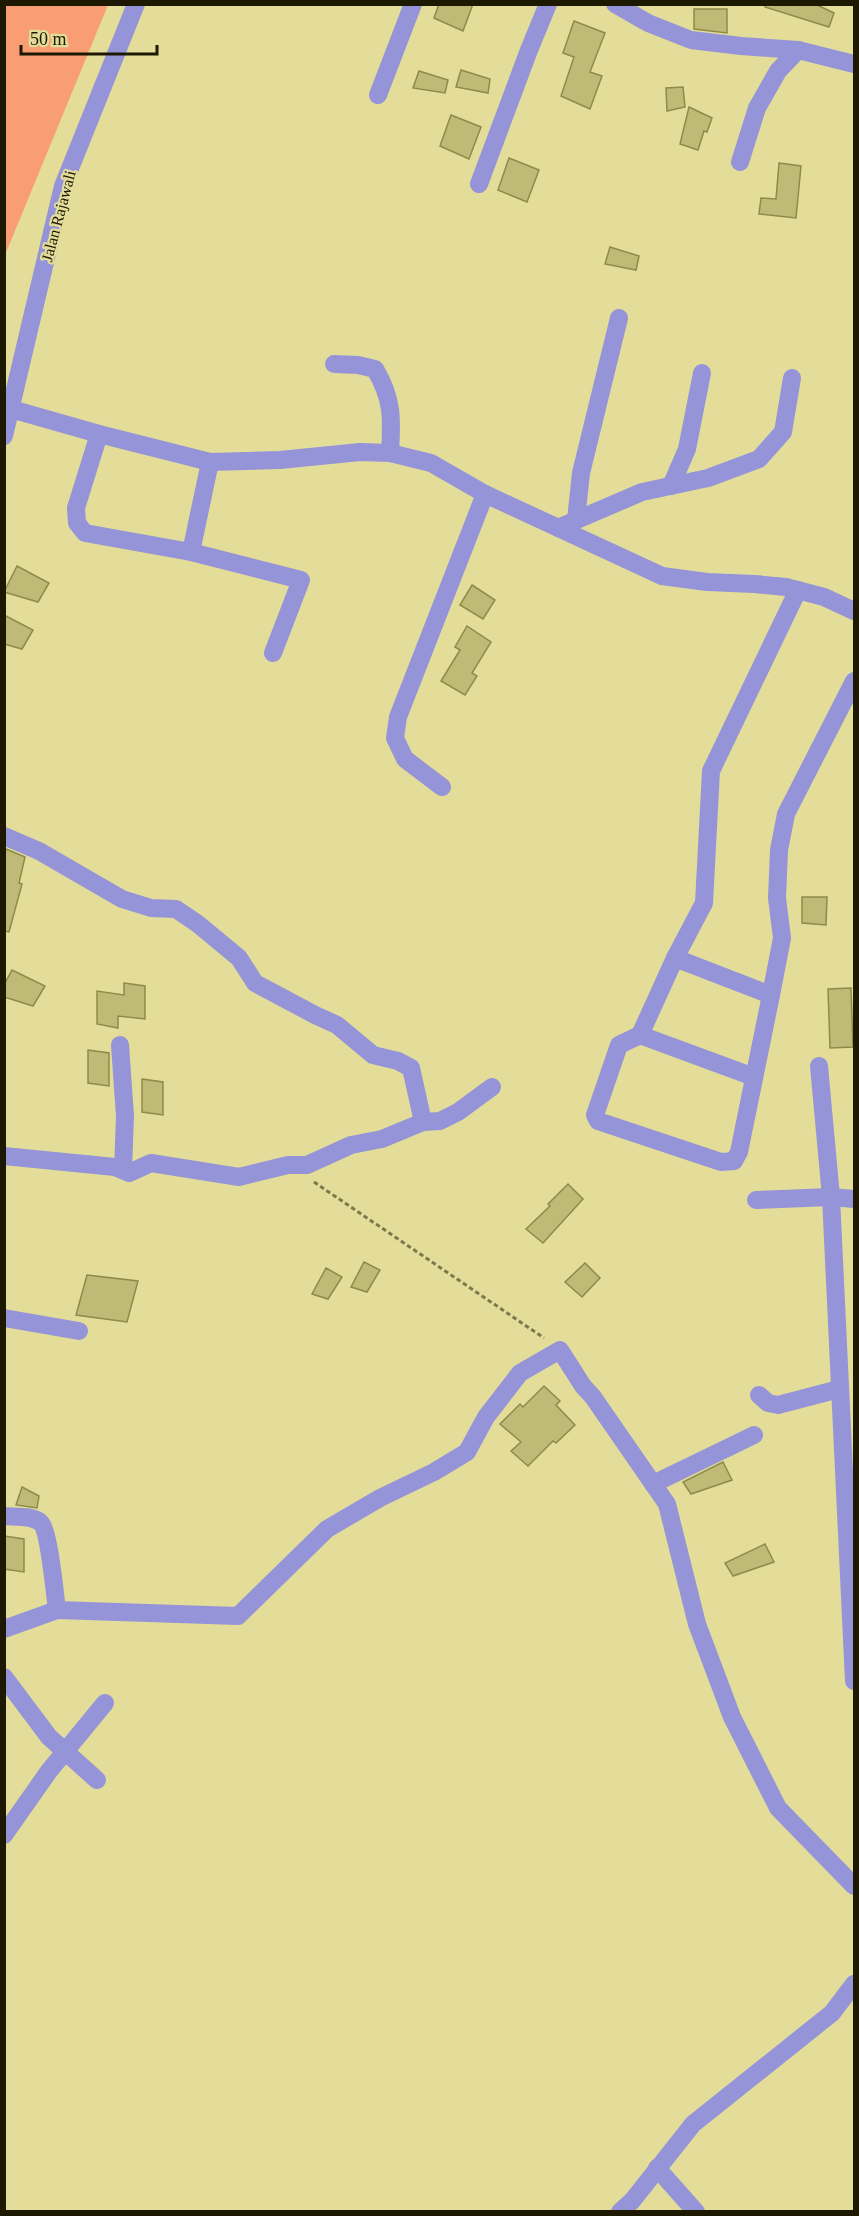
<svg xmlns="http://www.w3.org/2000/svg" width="859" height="2216" font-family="'Times New Roman',serif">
	<rect width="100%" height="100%" fill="#e3dd99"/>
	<!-- green -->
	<path fill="#f99d74" d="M5,4L108,5L5,255L4,5Z"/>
	<!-- building -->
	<g fill="#c0ba77" stroke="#908a48" stroke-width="1.5">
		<path d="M439,4H473L463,31L434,18Z"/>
		<path d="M765,4H815L834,13L829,27L765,7Z"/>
		<path d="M694,9H727V33L694,29Z"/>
		<path d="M574,21L605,33L590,72L602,76L590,109L561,96L574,57L563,53Z"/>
		<path d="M461,70L490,79L488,93L456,87Z"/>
		<path d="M419,71L448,80L445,93L413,88Z"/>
		<path d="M683,87L685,107L667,111L666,88Z"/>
		<path d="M689,107L712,118L707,132L704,131L698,150L680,144Z"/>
		<path d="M451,115L481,127L469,159L440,146Z"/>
		<path d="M509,158L539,170L527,202L498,190Z"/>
		<path d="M779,163L801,166L796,218L759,214L761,198L776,199Z"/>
		<path d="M610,247L639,256L636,270L605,264Z"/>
		<path d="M17,566L49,583L38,602L4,592Z"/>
		<path d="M472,585L495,600L483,619L460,605Z"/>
		<path d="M4,615L33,630L22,649L4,644Z"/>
		<path d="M467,626L491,642L472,673L477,676L465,695L441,681L460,650L455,647Z"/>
		<path d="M6,849L25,857L19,883L22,884L9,932L4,931V861Z"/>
		<path d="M802,897H827L826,925L802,923Z"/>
		<path d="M12,970L45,986L33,1006L4,997V985Z"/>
		<path d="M124,983L145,986V1019L118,1016V1028L97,1024V991L124,995Z"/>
		<path d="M851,988L853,1047L830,1048L828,989Z"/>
		<path d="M88,1050L109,1053V1086L88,1083Z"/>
		<path d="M142,1079L163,1082V1115L142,1112Z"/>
		<path d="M568,1184L583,1199L543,1243L526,1229L550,1206L548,1204Z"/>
		<path d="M364,1262L380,1270L367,1292L351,1287Z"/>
		<path d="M585,1263L600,1278L582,1297L565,1282Z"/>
		<path d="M326,1268L342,1277L328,1299L312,1294Z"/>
		<path d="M87,1275L138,1281L127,1322L76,1315Z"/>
		<path d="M544,1386L560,1401L556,1405L575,1425L556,1443L553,1441L528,1466L511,1451L521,1442L500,1424L520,1404L523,1407Z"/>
		<path d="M723,1462L732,1480L691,1494L683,1482Z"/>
		<path d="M22,1487L39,1496L37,1508L16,1505Z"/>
		<path d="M4,1536L24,1539V1572L4,1569Z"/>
		<path d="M765,1544L774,1562L733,1576L725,1563Z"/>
	</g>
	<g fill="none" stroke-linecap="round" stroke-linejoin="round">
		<!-- path -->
		<path stroke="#7e794b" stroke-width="3" stroke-dasharray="4.5 3" stroke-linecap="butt" d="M314,1182L544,1338"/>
		<!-- minor -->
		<g stroke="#9594d8" stroke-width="18">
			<path d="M615,4L648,23L691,40L741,46L798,50L854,64"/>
			<path d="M378,95L413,4"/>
			<path d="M740,162L757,108L778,71L798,50"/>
			<path d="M479,184L529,50L548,4"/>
			<path d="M334,364L358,365L375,369C393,399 392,419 390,453"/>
			<path d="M11,409L99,434L210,462L280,460L360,452L390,453L431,463L485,494L398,717L395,738L405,759L442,787"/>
			<path d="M99,434L76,508L77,523L85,533L191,552L301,580L273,653"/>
			<path d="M4,436L63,186L136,4"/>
			<path d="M671,486L687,449L702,373"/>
			<path d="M485,494L662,576L707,582L755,584L786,587L824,597L854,611"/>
			<path d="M576,520L581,473L619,318"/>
			<path d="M558,528L642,492L708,478L759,459L783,432L792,378"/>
			<path d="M191,552L210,462"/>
			<path d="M798,590L711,771L704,903L675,958L771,995L782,938L777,898L779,850L786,814L854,681"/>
			<path d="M4,836L39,851L122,899L151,908L176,909L198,924L239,958L255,983L315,1015L337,1025L373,1055L398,1061L411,1068L423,1122"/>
			<path d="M675,958L640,1035L619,1045L595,1115L598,1121L721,1162L734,1161L739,1152L771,995"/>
			<path d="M640,1035L754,1077"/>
			<path d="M120,1045L125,1116L123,1170"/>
			<path d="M819,1066L831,1197L854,1681"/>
			<path d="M4,1156L115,1167L129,1173L151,1163L239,1177L288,1165H307L351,1145L382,1139L423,1122L440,1121L458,1112L492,1087"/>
			<path d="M756,1200L831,1197L854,1199"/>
			<path d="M4,1318L79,1331"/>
			<path d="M759,1395L768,1403L778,1405L839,1389"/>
			<path d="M653,1484L754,1435"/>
			<path d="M4,1516C15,1517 33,1515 41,1523C49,1531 55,1595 57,1610"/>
			<path d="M4,1629L57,1610L238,1616L327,1529L380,1498L434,1472L467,1452L486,1417L520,1373L560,1350L583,1386L593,1397L667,1504L697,1624L732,1717L778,1808L854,1886"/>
			<path d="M4,1677L49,1737L97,1780"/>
			<path d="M4,1835L49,1771L105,1703"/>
			<path d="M657,2168L696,2212"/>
			<path d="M620,2212L632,2201L693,2124L832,2013L854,1984"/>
		</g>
	</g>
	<g text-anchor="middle" stroke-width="4.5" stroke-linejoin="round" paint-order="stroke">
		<!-- street labels -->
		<g font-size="16" fill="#1c1900" stroke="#e3dd99">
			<text transform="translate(58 216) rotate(-75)" y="6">Jalan Rajawali</text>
		</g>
	</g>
	<!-- border -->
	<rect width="859" height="2216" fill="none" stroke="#1c1900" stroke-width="12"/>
	<!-- scale -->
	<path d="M21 45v9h136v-9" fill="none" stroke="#1c1900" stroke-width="3"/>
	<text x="30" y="45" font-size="18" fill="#1c1900" stroke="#e3dd99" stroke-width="4.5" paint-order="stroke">50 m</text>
</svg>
